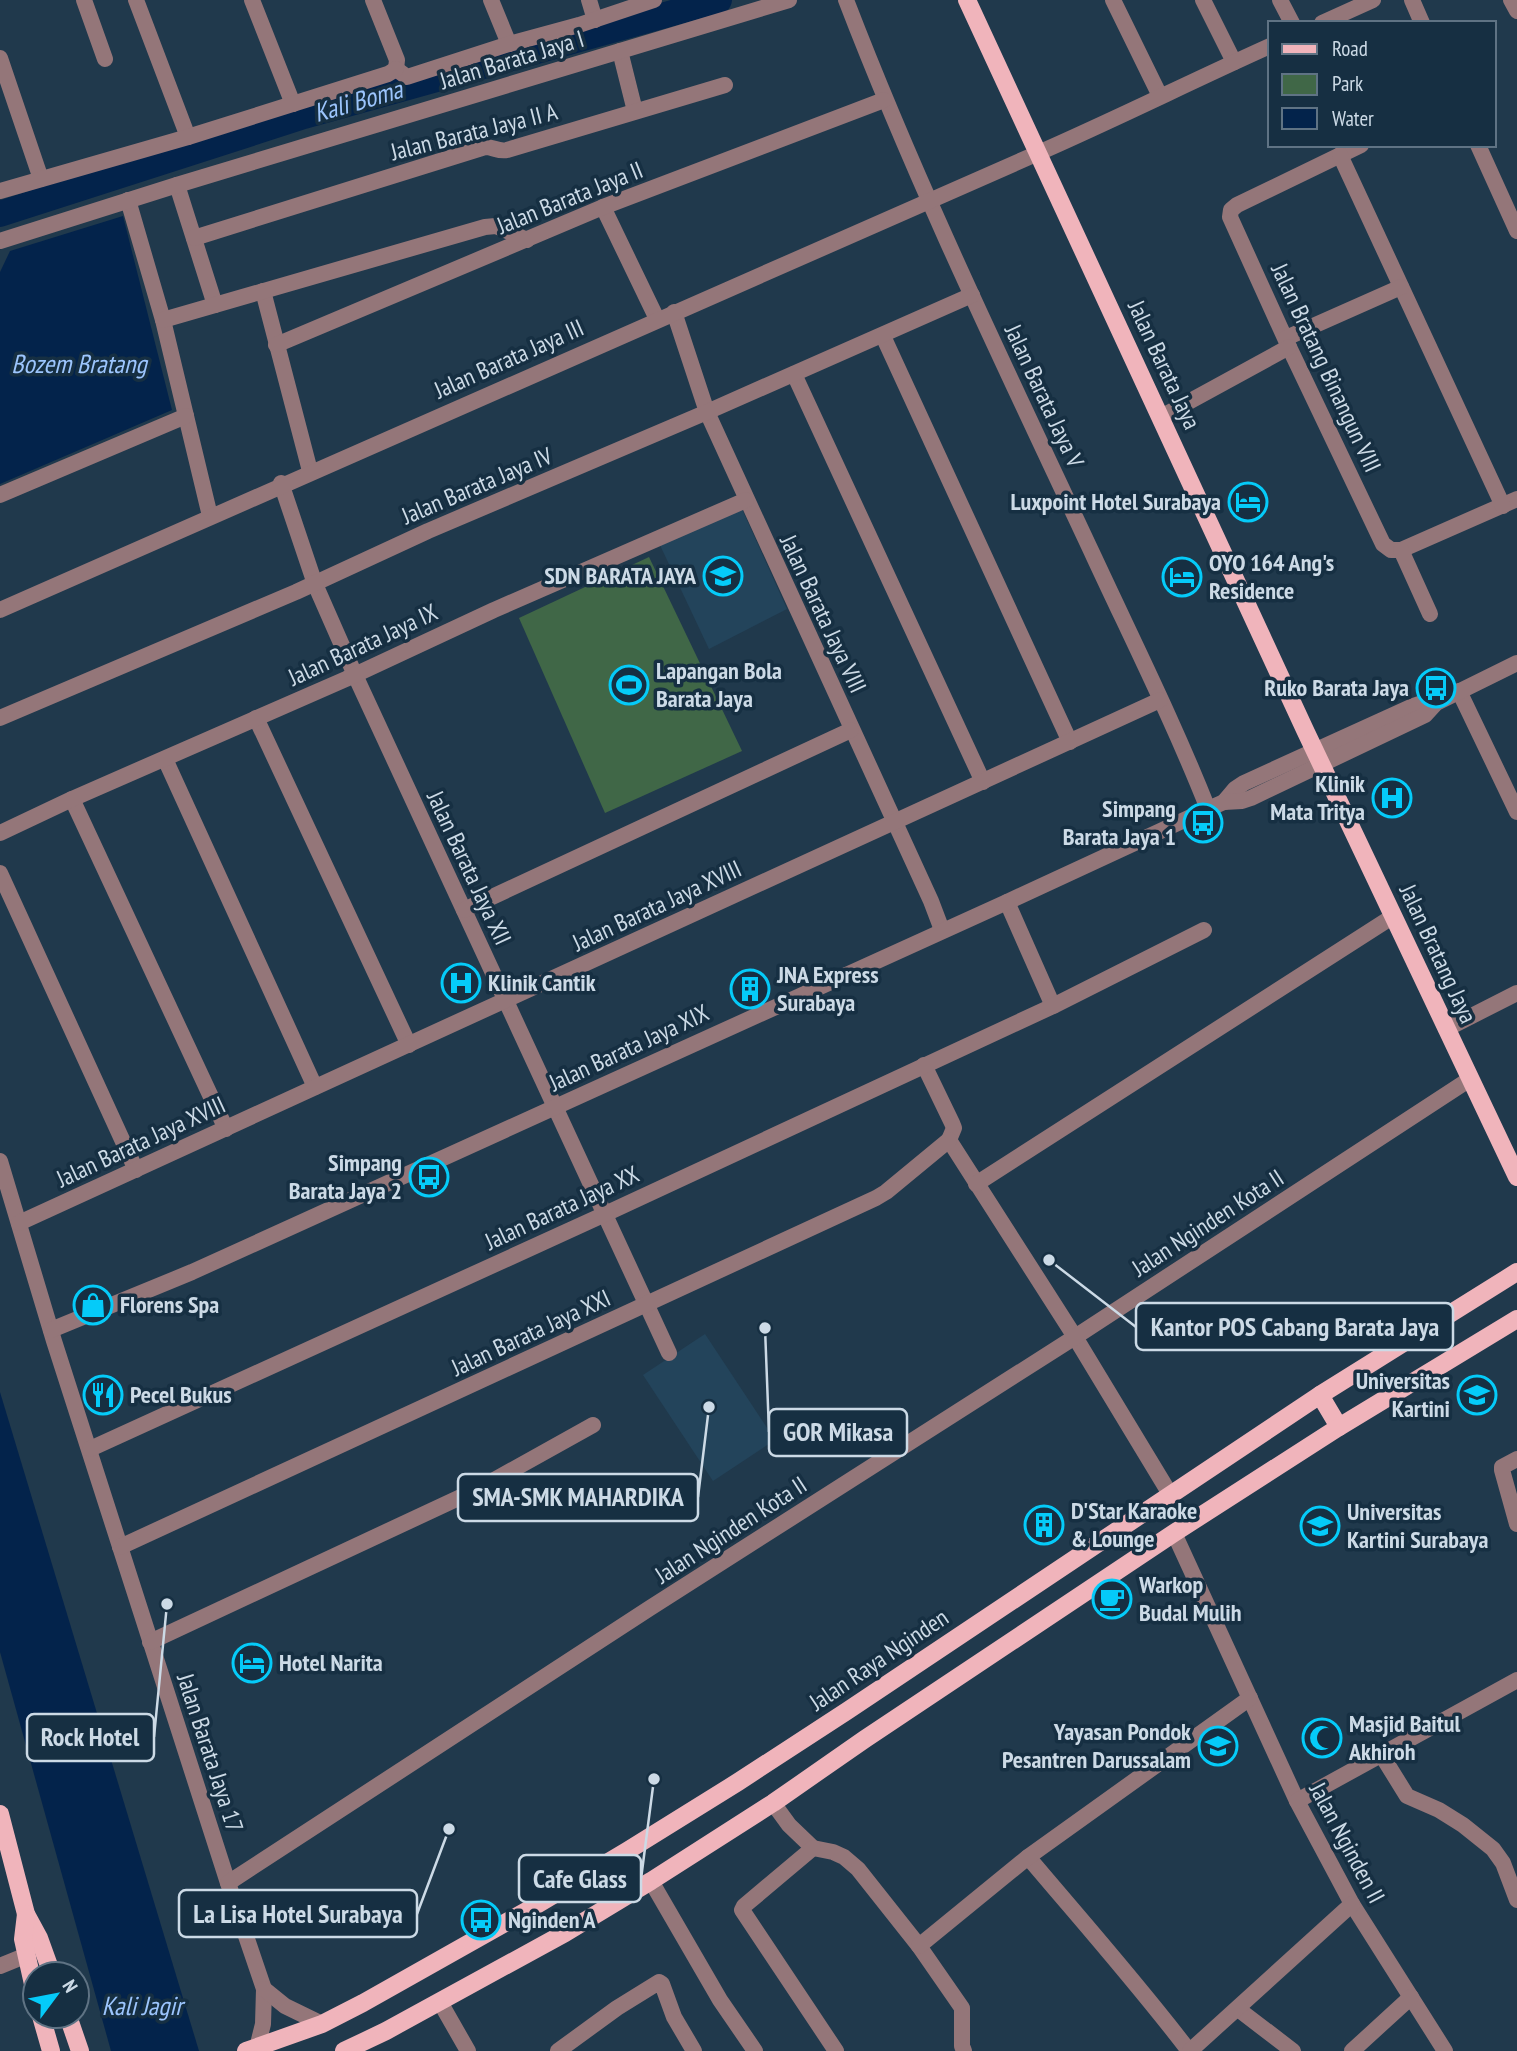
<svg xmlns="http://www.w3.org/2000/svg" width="1517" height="2051" font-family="'PT Sans Narrow',sans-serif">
	<rect width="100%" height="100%" fill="#20394c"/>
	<!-- built -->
	<g fill="#23445b">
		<path d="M741,507L787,609L709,649L659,543Z"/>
		<path d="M705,1334L775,1440L713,1481L643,1375Z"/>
	</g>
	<!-- green -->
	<path fill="#406747" d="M649,557L742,751L605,813L519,618Z"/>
	<!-- water -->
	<g fill="#03234b">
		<path d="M123,216L172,410L0,484V272L10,251Z"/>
		<path d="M0,1392L199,2051H111L0,1652Z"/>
	</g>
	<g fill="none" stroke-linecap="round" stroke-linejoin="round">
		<!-- river -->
		<path stroke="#03234b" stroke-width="26" d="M0,214L304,116L719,0"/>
		<!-- minor -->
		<g stroke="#947679" stroke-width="16">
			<path d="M84,0L105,59"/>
			<path d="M136,0L188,137"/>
			<path d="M252,0L293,104"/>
			<path d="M373,0L397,60L396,69"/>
			<path d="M491,0L509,44"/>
			<path d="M589,0L595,20"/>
			<path d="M846,0C919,190 1008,373 1094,557C1133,641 1174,723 1208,809"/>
			<path d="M1113,0L1160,96"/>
			<path d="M1203,0L1234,62"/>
			<path d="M1280,0L1292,23"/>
			<path d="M1412,0L1422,23"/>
			<path d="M1511,0L1517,11"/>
			<path d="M1322,23L1373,0"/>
			<path d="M620,51L635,111"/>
			<path d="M0,58L41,179"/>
			<path d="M396,69L407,77L509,44L579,25L654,0"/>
			<path d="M1361,145L1237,205L1231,210L1230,217L1289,347L1383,544L1391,550H1401L1517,499"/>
			<path d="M1478,145L1517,231"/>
			<path d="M1340,155L1503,506"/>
			<path d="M177,185L215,305"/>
			<path d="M0,191L188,137L388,74L396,69"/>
			<path d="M128,200L163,320L210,516"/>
			<path d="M603,207L657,319"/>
			<path d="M194,238L485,147C493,147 499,152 507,150L725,85"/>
			<path d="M0,241L177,185L789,0"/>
			<path d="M263,291L310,471"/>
			<path d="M674,312L707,412L931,901L942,930"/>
			<path d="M163,320L485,227L496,226L527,240"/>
			<path d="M883,336L1070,742"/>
			<path d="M1286,338L1401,287"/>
			<path d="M276,345L603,207L884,100"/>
			<path d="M794,374L983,782"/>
			<path d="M1161,417L1289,347"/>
			<path d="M281,483L315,584L355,675L669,1353"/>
			<path d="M0,495L186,416"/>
			<path d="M1401,550L1430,614"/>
			<path d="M0,610C345,457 690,304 1036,154C1114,120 1192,81 1270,46"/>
			<path d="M1459,691L1517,812"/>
			<path d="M0,718L296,592L428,531L707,412L972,295"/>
			<path d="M256,718L409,1045"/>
			<path d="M165,759L315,1087"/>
			<path d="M72,799L226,1129"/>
			<path d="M1224,802L1235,789L1244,783L1413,706L1419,704L1436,703"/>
			<path d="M0,833L72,799L346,679L494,610L746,500"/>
			<path d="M0,873L136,1170"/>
			<path d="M1007,902L1053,1006"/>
			<path d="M464,910L851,730"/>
			<path d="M1446,1029L1517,993"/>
			<path d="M924,1065L952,1123L954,1128L949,1140L1075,1337L1170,1494"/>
			<path d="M0,1161L54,1341L228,1883L264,1989L263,2024L257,2048"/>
			<path d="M976,1184L1392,917"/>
			<path d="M19,1223L1160,700"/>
			<path d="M51,1330L192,1272L1007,902L1208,809L1224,802L1242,801L1251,798L1425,715L1436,703L1517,663"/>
			<path d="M90,1449L603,1215L1053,1006L1204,930"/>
			<path d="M1517,1459L1502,1467V1470L1517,1524"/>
			<path d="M1174,1533L1297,1801L1352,1904L1445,2051"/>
			<path d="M120,1547L876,1198L886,1192L949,1140"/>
			<path d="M150,1642L480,1488L593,1425"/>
			<path d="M1381,1754L1407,1796L1439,1810L1463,1825L1493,1849L1503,1863L1517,1900"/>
			<path d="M1297,1801L1517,1680"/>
			<path d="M773,1803L789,1825L813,1848L833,1852L844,1857L858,1869L919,1946L962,2008V2046L964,2051"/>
			<path d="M813,1848L744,1906L742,1910L836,2051"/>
			<path d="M1028,1857C1082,1921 1138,1984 1189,2051"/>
			<path d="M651,1881L720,2000L755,2051"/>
			<path d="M228,1883L650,1608L1075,1337L1470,1079"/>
			<path d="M919,1946L1028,1857L1250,1698"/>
			<path d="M0,1966L27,1955"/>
			<path d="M264,1989L285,2006L322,2024"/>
			<path d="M440,2002L468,2051"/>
			<path d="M1238,2009L1293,2051"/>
			<path d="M558,2051L617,2008L659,1982L662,1984L674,2017L694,2051"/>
			<path d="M1190,2051L1352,1904"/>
			<path d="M1352,2051L1411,1997"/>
		</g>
		<!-- major -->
		<g stroke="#f0b4bb" stroke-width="18">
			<path d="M967,0L1305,730L1517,1177"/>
			<path d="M1320,1395L1339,1427"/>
			<path d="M0,1814L26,1914L39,1938L52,1974"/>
			<path d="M26,1914L23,1939L35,1993"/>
			<path d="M41,2016L51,2051"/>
			<path d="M68,2016L80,2051"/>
			<path d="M246,2051L322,2024L363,2003L528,1910L627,1851L738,1782L847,1711L1320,1395L1517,1272"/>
			<path d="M344,2051L386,2031L565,1933L651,1881L773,1803L865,1739L1174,1533L1339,1427L1517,1319"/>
		</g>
	</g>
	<!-- icons -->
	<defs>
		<symbol id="hotel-ring" viewBox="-11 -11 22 22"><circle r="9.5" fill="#162f42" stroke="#05cbf9" stroke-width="1.5"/><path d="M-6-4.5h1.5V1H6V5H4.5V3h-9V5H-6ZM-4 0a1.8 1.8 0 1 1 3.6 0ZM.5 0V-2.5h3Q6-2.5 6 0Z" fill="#05cbf9"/></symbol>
		<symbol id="school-ring" viewBox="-11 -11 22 22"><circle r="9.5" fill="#162f42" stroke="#05cbf9" stroke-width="1.5"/><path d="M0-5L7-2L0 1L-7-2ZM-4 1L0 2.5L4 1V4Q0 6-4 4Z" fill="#05cbf9"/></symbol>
		<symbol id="stadium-ring" viewBox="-11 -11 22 22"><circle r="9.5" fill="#162f42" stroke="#05cbf9" stroke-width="1.5"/><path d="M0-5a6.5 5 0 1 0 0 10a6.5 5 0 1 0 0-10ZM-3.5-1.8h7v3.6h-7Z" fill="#05cbf9"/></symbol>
		<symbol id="bus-ring" viewBox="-11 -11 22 22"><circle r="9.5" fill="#162f42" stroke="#05cbf9" stroke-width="1.5"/><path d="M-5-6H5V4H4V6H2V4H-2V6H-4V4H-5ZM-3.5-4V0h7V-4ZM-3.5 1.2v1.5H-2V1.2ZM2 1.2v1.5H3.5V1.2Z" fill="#05cbf9"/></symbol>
		<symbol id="hospital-ring" viewBox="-11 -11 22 22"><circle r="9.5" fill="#162f42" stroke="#05cbf9" stroke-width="1.5"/><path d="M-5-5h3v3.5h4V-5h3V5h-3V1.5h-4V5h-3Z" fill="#05cbf9"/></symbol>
		<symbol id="building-ring" viewBox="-11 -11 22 22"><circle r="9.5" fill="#162f42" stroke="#05cbf9" stroke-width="1.5"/><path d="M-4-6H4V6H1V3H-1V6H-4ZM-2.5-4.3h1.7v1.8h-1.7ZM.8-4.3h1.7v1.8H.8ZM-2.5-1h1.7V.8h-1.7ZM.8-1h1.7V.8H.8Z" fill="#05cbf9"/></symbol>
		<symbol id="shop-ring" viewBox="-11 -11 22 22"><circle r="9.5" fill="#162f42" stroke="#05cbf9" stroke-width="1.5"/><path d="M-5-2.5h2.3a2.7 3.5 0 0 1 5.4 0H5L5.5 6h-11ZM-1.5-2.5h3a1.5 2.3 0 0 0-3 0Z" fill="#05cbf9"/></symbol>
		<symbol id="restaurant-ring" viewBox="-11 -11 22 22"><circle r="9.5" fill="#162f42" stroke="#05cbf9" stroke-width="1.5"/><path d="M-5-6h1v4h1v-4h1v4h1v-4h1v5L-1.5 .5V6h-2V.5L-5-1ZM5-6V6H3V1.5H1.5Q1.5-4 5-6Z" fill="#05cbf9"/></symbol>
		<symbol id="university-ring" viewBox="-11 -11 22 22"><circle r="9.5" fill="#162f42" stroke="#05cbf9" stroke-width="1.5"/><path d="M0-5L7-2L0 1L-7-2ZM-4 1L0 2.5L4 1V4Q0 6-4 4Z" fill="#05cbf9"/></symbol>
		<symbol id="cafe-ring" viewBox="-11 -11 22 22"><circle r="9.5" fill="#162f42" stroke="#05cbf9" stroke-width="1.5"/><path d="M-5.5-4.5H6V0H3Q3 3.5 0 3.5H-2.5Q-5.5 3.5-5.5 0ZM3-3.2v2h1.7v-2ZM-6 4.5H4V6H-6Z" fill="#05cbf9"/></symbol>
		<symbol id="mosque-ring" viewBox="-11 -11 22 22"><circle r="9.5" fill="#162f42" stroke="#05cbf9" stroke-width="1.5"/><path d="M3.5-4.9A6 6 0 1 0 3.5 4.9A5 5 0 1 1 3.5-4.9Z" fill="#05cbf9"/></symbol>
	</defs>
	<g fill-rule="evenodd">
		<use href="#hotel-ring" x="1226" y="480" width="44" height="44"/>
		<use href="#school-ring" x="701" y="554" width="44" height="44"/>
		<use href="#hotel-ring" x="1160" y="555" width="44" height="44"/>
		<use href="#stadium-ring" x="607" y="663" width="44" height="44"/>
		<use href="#bus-ring" x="1414" y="666" width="44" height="44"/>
		<use href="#hospital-ring" x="1370" y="776" width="44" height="44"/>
		<use href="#bus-ring" x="1181" y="801" width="44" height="44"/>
		<use href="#hospital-ring" x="439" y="961" width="44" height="44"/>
		<use href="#building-ring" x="728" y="967" width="44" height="44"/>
		<use href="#bus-ring" x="407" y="1155" width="44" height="44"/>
		<use href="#shop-ring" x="71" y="1283" width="44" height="44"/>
		<use href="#restaurant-ring" x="81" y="1373" width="44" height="44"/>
		<use href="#university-ring" x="1455" y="1373" width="44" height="44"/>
		<use href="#building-ring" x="1022" y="1503" width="44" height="44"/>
		<use href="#university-ring" x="1298" y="1504" width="44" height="44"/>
		<use href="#cafe-ring" x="1090" y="1577" width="44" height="44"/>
		<use href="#hotel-ring" x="230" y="1641" width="44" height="44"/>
		<use href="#mosque-ring" x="1300" y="1716" width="44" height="44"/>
		<use href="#school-ring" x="1196" y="1724" width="44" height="44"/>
		<use href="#bus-ring" x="459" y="1898" width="44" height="44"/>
	</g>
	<g text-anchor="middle" stroke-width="7" stroke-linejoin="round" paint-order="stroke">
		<!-- street labels -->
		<g font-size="24" fill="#ccdae6" stroke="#162f42">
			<text transform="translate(512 60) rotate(-17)" y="8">Jalan Barata Jaya I</text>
			<text transform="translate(474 132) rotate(-14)" y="8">Jalan Barata Jaya II A</text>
			<text transform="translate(570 198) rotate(-22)" y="8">Jalan Barata Jaya II</text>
			<text transform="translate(509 359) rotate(-24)" y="8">Jalan Barata Jaya III</text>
			<text transform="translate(1164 365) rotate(65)" y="8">Jalan Barata Jaya</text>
			<text transform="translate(1326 368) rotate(65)" y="8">Jalan Bratang Binangun VIII</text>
			<text transform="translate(1044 396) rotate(65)" y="8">Jalan Barata Jaya V</text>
			<text transform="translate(477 486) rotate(-23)" y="8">Jalan Barata Jaya IV</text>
			<text transform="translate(823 614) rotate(65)" y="8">Jalan Barata Jaya VIII</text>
			<text transform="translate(363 645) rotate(-25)" y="8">Jalan Barata Jaya IX</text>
			<text transform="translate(469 868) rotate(65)" y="8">Jalan Barata Jaya XII</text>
			<text transform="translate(657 906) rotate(-25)" y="8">Jalan Barata Jaya XVIII</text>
			<text transform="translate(1438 954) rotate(65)" y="8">Jalan Bratang Jaya</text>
			<text transform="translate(629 1048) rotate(-25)" y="8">Jalan Barata Jaya XIX</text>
			<text transform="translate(141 1142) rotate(-25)" y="8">Jalan Barata Jaya XVIII</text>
			<text transform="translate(562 1208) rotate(-25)" y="8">Jalan Barata Jaya XX</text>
			<text transform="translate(1208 1223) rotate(-33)" y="8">Jalan Nginden Kota II</text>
			<text transform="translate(531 1333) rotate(-25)" y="8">Jalan Barata Jaya XXI</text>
			<text transform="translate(731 1530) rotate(-33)" y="8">Jalan Nginden Kota II</text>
			<text transform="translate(879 1660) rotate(-34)" y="8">Jalan Raya Nginden</text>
			<text transform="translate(210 1753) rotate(72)" y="8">Jalan Barata Jaya 17</text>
			<text transform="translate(1347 1843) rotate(62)" y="8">Jalan Nginden II</text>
		</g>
		<!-- poi labels -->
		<g font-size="24" font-weight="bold" fill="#ccdae6" stroke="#162f42" text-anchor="start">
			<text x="1221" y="510" text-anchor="end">Luxpoint Hotel Surabaya</text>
			<text x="1209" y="571">OYO 164 Ang's<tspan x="1209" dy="28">Residence</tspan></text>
			<text x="696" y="584" text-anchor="end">SDN BARATA JAYA</text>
			<text x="656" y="679">Lapangan Bola<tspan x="656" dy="28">Barata Jaya</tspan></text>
			<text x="1409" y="696" text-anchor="end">Ruko Barata Jaya</text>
			<text x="1365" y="792" text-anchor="end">Klinik<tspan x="1365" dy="28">Mata Tritya</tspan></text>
			<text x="1176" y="817" text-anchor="end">Simpang<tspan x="1176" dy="28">Barata Jaya 1</tspan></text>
			<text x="777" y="983">JNA Express<tspan x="777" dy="28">Surabaya</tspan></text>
			<text x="488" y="991">Klinik Cantik</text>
			<text x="402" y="1171" text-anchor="end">Simpang<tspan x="402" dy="28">Barata Jaya 2</tspan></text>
			<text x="120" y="1313">Florens Spa</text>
			<text x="1450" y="1389" text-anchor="end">Universitas<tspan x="1450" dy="28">Kartini</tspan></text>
			<text x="130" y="1403">Pecel Bukus</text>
			<text x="1071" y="1519">D'Star Karaoke<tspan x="1071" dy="28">&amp; Lounge</tspan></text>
			<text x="1347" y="1520">Universitas<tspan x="1347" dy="28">Kartini Surabaya</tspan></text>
			<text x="1139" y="1593">Warkop<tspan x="1139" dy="28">Budal Mulih</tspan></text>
			<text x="279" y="1671">Hotel Narita</text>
			<text x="1349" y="1732">Masjid Baitul<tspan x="1349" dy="28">Akhiroh</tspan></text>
			<text x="1191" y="1740" text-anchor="end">Yayasan Pondok<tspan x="1191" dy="28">Pesantren Darussalam</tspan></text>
			<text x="508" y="1928">Nginden A</text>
		</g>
		<!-- water labels -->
		<g font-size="26" font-style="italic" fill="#9cc5fd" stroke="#162f42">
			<text transform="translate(358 101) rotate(-16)" y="9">Kali Boma</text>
			<text x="79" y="373">Bozem Bratang</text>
			<text x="142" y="2015">Kali Jagir</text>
		</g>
	</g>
	<!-- callouts -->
	<path fill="none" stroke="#ccdae6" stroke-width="2.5" d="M1049 1260L1136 1327M765 1328L769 1432M709 1407L698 1497M167 1604L154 1737M654 1779L641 1879M449 1829L417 1914"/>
	<g fill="#ccdae6" stroke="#162f42" stroke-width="2.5">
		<circle cx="1049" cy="1260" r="7"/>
		<circle cx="765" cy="1328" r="7"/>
		<circle cx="709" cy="1407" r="7"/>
		<circle cx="167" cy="1604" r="7"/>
		<circle cx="654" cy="1779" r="7"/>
		<circle cx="449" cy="1829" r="7"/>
	</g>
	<g fill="#162f42" stroke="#ccdae6" stroke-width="2.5">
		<rect x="1136" y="1303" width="317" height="47" rx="7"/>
		<rect x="769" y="1409" width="138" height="47" rx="7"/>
		<rect x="458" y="1474" width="240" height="47" rx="7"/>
		<rect x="27" y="1714" width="127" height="47" rx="7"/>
		<rect x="519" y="1855" width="122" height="47" rx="7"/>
		<rect x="179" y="1890" width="238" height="47" rx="7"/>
	</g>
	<g font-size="26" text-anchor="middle" font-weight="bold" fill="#ccdae6">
		<text x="1295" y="1336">Kantor POS Cabang Barata Jaya</text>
		<text x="838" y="1441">GOR Mikasa</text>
		<text x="578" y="1506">SMA-SMK MAHARDIKA</text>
		<text x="90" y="1746">Rock Hotel</text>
		<text x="580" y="1888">Cafe Glass</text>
		<text x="298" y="1923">La Lisa Hotel Surabaya</text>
	</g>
	<!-- legend -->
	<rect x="1268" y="21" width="228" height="126" fill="#162f42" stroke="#5f7384" stroke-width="2"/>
	<rect x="1282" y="44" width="35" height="10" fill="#f0b4bb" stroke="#5f7384" stroke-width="2"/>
	<text x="1332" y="56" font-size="21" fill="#ccdae6">Road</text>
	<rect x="1282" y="74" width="35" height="21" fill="#406747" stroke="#5f7384" stroke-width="2"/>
	<text x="1332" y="91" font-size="21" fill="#ccdae6">Park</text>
	<rect x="1282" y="108" width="35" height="21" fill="#03234b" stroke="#5f7384" stroke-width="2"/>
	<text x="1332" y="126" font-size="21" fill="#ccdae6">Water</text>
	<!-- north arrow -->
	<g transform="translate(56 1995) rotate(58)"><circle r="33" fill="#162f42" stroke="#5f7384" stroke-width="2"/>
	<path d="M0-5L12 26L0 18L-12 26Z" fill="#05cbf9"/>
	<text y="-10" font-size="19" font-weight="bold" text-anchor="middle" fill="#ccdae6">N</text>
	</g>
</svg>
